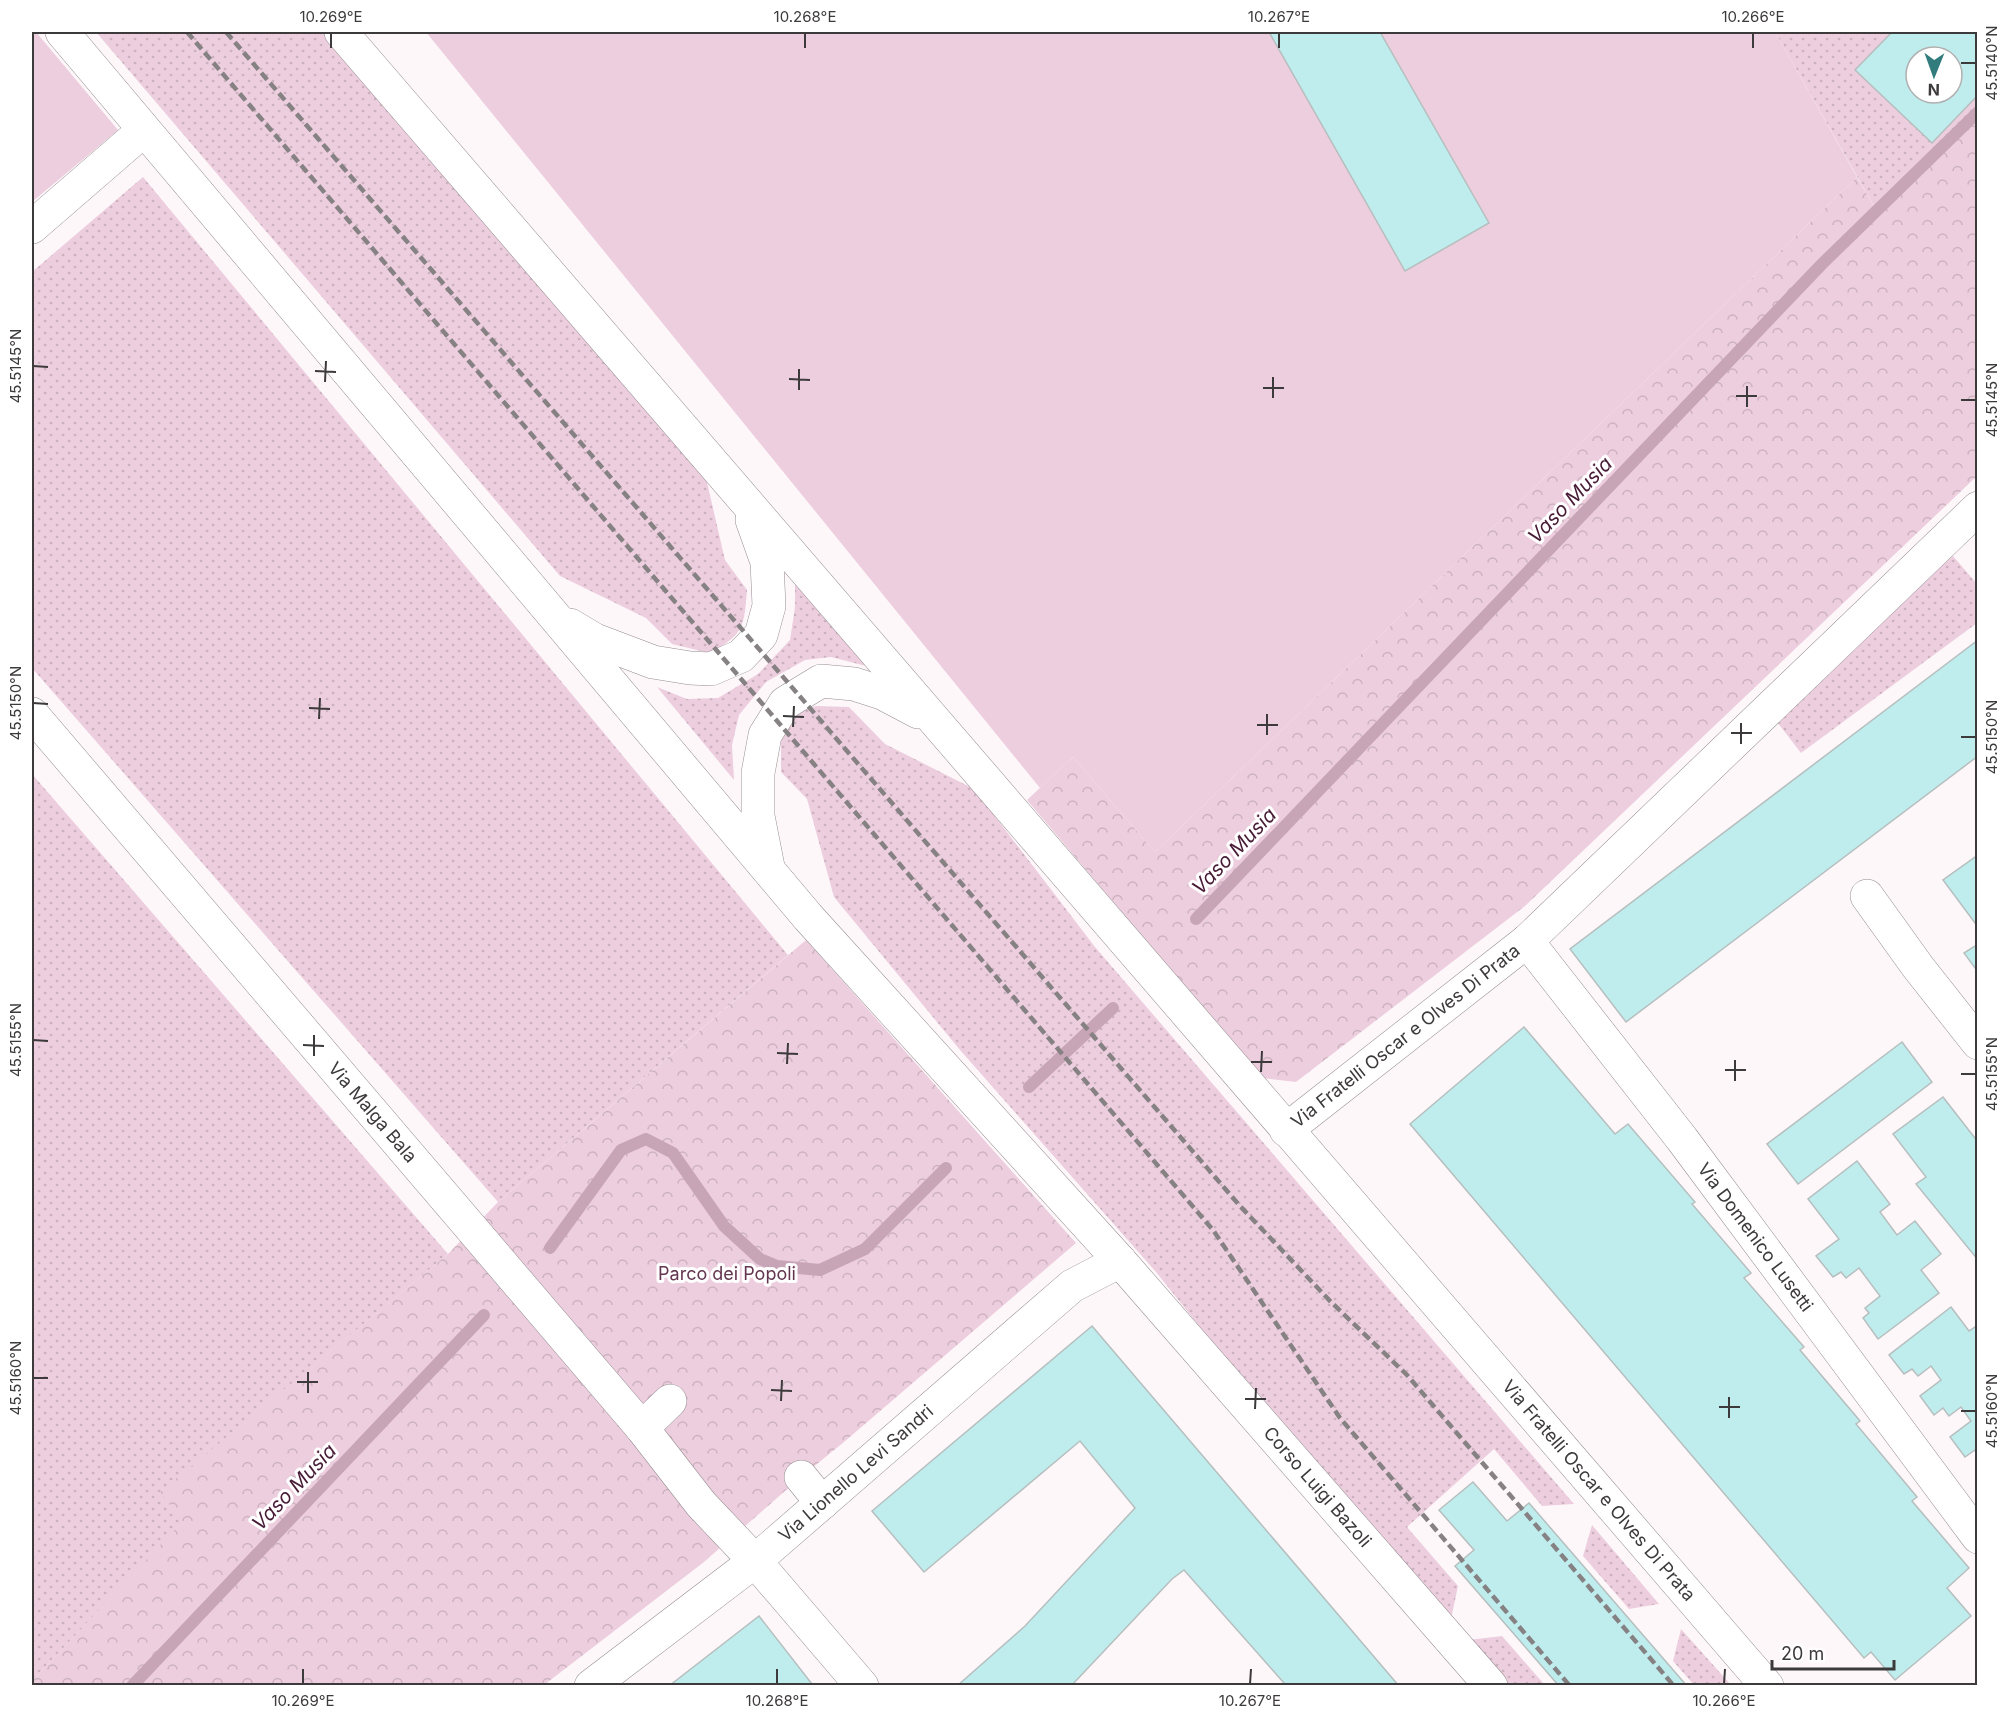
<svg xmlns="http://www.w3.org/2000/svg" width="2009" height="1717" font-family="Inter,sans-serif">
	<defs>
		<pattern id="grass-dots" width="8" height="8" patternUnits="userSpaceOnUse" patternTransform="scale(1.5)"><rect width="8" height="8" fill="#edcede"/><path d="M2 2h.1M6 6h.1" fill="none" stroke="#ccb2bf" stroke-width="1.8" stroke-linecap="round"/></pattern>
		<pattern id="park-crowns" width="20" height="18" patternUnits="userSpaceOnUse" patternTransform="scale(1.5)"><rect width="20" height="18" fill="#edcede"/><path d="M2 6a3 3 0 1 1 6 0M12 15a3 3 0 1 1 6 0" fill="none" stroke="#ccb2bf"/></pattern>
	</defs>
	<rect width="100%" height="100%" fill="#fef7fa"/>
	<!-- grass -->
	<g fill="url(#grass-dots)" fill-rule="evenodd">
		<path d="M96,32H323L703,465L725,560L747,590C744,627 744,635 709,653L672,644L646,618L560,576Z"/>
		<path d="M1775,32H1977V119L1879,215ZM1916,57H1952V93H1916Z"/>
		<path d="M143,177L788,955L498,1202L32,668V272Z"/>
		<path d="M1953,556L1977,584V623L1801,753L1774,718Z"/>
		<path d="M795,578L870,667L831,657L805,660L766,682L739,715L732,745L734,780L657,687L687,699L718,698L758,674L790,640L795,607Z"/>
		<path d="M816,706L849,707L885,744L974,789L1095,947L1574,1504L1542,1506L1494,1449L1407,1527L1458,1586L1451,1619L1287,1436L1156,1272L960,1050L834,897L807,799L781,772V735L798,711Z"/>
		<path d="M32,774L448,1254L161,1492L183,1522L32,1681Z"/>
		<path d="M1592,1525L1659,1604L1629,1609L1583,1556Z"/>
		<path d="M1681,1629L1731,1685H1694L1673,1661Z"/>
		<path d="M1502,1636L1544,1684V1685H1508L1468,1640Z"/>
	</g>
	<!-- park -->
	<g fill="url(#park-crowns)">
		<path d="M1977,119V476L1525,906L1296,1082L1262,1078L1027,800L1073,757L1155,852L1857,177L1879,215Z"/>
		<path d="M806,940L1076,1243L844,1442L801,1477L704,1562L544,1685L32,1686V1681L182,1522L160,1492L448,1254L498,1202Z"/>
	</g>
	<!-- pitch -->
	<g fill="#edcede">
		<path d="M32,32H36L118,130L32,202Z"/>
		<path d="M426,32H1775L1857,177L1155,852L1073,757L1040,788Z"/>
	</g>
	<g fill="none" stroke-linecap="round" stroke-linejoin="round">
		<!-- stream -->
		<g stroke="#c7a4b6" stroke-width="12">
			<path d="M1196,919L1822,264L1978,112"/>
			<path d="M1029,1087L1113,1008"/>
			<path d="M550,1248L621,1150L646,1139L673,1153L724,1226L760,1259L777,1266L820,1270L865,1249L946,1168"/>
			<path d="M132,1686L484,1315"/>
		</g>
	</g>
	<!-- building -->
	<g fill="#bfedee" stroke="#b6bebe" stroke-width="1.5" fill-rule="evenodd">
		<path d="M1269,32H1380L1489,223L1405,271Z"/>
		<path d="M1892,32H1978V95L1932,143L1855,70ZM1916,57H1952V93H1916Z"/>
		<path d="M1978,640V756L1626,1022L1570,949Z"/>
		<path d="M1978,855V927L1943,880Z"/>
		<path d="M1978,944V972L1964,953Z"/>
		<path d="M1524,1027L1615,1134L1628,1124L1695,1202L1692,1204L1751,1273L1744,1278L1804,1347L1800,1350L1860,1421L1856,1424L1917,1497L1912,1501L1969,1568L1947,1588L1971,1616L1895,1680L1871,1652L1864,1658L1410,1124Z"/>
		<path d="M1902,1042L1932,1082L1798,1184L1767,1144Z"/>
		<path d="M1943,1097L1978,1142V1260L1916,1184L1926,1177L1893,1134Z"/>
		<path d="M1857,1161L1890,1204L1880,1212L1897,1235L1915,1221L1941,1254L1921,1270L1939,1293L1878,1339L1863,1318L1869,1313L1865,1308L1880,1296L1859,1268L1846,1278L1841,1272L1833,1277L1816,1256L1839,1239L1808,1199Z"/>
		<path d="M1951,1307L1969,1331L1978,1325V1455L1975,1450L1965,1457L1950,1437L1971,1421L1961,1407L1949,1416L1943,1408L1934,1415L1920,1396L1941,1380L1931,1366L1918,1376L1912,1369L1904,1374L1889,1355Z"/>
		<path d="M1092,1326L1399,1686H1281L1284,1683L1184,1570L1172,1579L1071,1686H957L1025,1626L1135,1508L1080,1441L924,1572L872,1511Z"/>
		<path d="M1473,1482L1507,1521L1529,1503L1687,1686H1559L1455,1566L1474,1550L1439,1510Z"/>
		<path d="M759,1616L812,1684L669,1686Z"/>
	</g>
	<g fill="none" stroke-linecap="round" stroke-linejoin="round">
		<defs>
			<g id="minor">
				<path id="s1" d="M62,32L808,917L1120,1261L1491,1686"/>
				<path id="s2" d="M341,32L1767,1686"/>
				<path d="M32,227L144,130"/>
				<path d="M570,625L595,640L653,662L690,668L711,669L741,656L761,635L769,606L767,562L752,520"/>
				<path id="s3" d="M32,714L642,1428L701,1504L755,1561L862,1686"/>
				<path d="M768,867L758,816V773L765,735L785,703L821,681L854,684L882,693L918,712"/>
				<path d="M1867,896L1918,967L1978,1043"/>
				<path id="s4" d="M1527,941L1682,1139L1978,1537"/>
				<path id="s5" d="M1286,1130L1527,941L1978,508"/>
				<path d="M642,1428L670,1401"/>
				<path d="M801,1477L822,1503"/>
				<path id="s6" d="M591,1686L755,1561L1072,1286L1120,1261"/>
			</g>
		</defs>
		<!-- minor casing -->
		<use href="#minor" stroke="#958e91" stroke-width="34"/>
		<!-- minor -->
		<use href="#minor" stroke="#fff" stroke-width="33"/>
		<!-- rail -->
		<g stroke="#868183" stroke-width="4.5" stroke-dasharray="9 4.5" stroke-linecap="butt">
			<path d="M187,32L1213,1230L1340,1418L1570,1686"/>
			<path d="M226,32L1240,1206L1331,1302L1407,1375L1674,1686"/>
		</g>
	</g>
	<!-- ticks -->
	<path fill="none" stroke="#3d3a3b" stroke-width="2" d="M331,48V33M805,48V33M1279,48V33M1753,48V33M1961,63H1976M33,366L48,367M315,371L336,372M789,379L810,380M325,382L326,361M1263,388H1284M799,390V369M1736,396H1757M1273,398V377M1961,400H1976M1747,407V386M33,703L48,704M309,708L330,709M783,716L804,717M319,719L320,698M1257,725H1278M793,727L794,706M1731,733H1752M1267,735V714M1961,737H1976M1741,744V723M33,1040L48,1041M303,1045L324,1046M777,1053L798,1054M314,1056V1035M1251,1062H1272M787,1064L788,1043M1725,1070H1746M1261,1072L1262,1051M1961,1074H1976M1735,1081V1060M33,1378H48M297,1382H318M771,1390L792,1391M308,1393V1372M1245,1399H1266M781,1401L782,1380M1719,1407H1740M1255,1409L1256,1388M1961,1411H1976M1729,1418V1397M303,1684V1669M777,1684V1669M1250,1684L1251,1669M1724,1684L1725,1669"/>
	<g text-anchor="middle" stroke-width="6" stroke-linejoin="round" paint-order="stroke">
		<!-- street labels -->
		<g font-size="18" fill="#3d3a3b" stroke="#fff">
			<text dy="6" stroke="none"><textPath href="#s5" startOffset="152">Via Fratelli Oscar e Olves Di Prata</textPath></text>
			<text dy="6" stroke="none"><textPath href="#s3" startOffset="524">Via Malga Bala</textPath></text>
			<text dy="6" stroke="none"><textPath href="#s4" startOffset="374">Via Domenico Lusetti</textPath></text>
			<text dy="6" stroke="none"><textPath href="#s6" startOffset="340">Via Lionello Levi Sandri</textPath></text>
			<text dy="6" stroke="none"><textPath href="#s1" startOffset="1922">Corso Luigi Bazoli</textPath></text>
			<text dy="6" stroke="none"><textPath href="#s2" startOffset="1926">Via Fratelli Oscar e Olves Di Prata</textPath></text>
		</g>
		<!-- park labels -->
		<g font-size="18" fill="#64354f" stroke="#fff">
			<text x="727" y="1280">Parco dei Popoli</text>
		</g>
		<!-- water labels -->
		<g font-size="20" font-style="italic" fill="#471b35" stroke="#fff">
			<text transform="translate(1570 500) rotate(-46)" y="7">Vaso Musia</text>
			<text transform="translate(1234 851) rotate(-46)" y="7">Vaso Musia</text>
			<text transform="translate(294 1487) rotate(-46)" y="7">Vaso Musia</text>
		</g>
	</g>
	<!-- border -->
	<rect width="2009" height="1717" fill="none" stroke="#ffffff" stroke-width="66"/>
	<!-- north arrow -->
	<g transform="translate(1934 75) rotate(181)"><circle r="28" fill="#ffffff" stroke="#b1b0b1" stroke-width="1.5"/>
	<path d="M0-4.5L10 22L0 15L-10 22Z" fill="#337c7e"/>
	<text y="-9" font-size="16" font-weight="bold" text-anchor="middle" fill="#3d3a3b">N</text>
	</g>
	<!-- scale -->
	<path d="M1772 1660v9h122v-9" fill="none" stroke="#3d3a3b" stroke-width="3"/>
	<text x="1781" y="1660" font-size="18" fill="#3d3a3b" stroke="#ffffff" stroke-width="4.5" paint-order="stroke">20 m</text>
	<rect x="33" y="33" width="1943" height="1651" fill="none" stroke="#3d3a3b" stroke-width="2"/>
	<g font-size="15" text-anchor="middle" fill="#3d3a3b">
		<text x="331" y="22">10.269°E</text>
		<text x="805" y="22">10.268°E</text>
		<text x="1279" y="22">10.267°E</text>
		<text x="1753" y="22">10.266°E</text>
		<text transform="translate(1992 63) rotate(-90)" y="5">45.5140°N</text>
		<text transform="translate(16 366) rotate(-90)" y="5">45.5145°N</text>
		<text transform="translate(1992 400) rotate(-90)" y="5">45.5145°N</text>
		<text transform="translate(16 703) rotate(-90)" y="5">45.5150°N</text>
		<text transform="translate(1992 737) rotate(-90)" y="5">45.5150°N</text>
		<text transform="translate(16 1040) rotate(-90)" y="5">45.5155°N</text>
		<text transform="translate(1992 1074) rotate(-90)" y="5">45.5155°N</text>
		<text transform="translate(16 1378) rotate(-90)" y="5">45.5160°N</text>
		<text transform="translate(1992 1411) rotate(-90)" y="5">45.5160°N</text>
		<text x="303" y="1706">10.269°E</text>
		<text x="777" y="1706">10.268°E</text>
		<text x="1250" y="1706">10.267°E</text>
		<text x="1724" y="1706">10.266°E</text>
	</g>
</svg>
